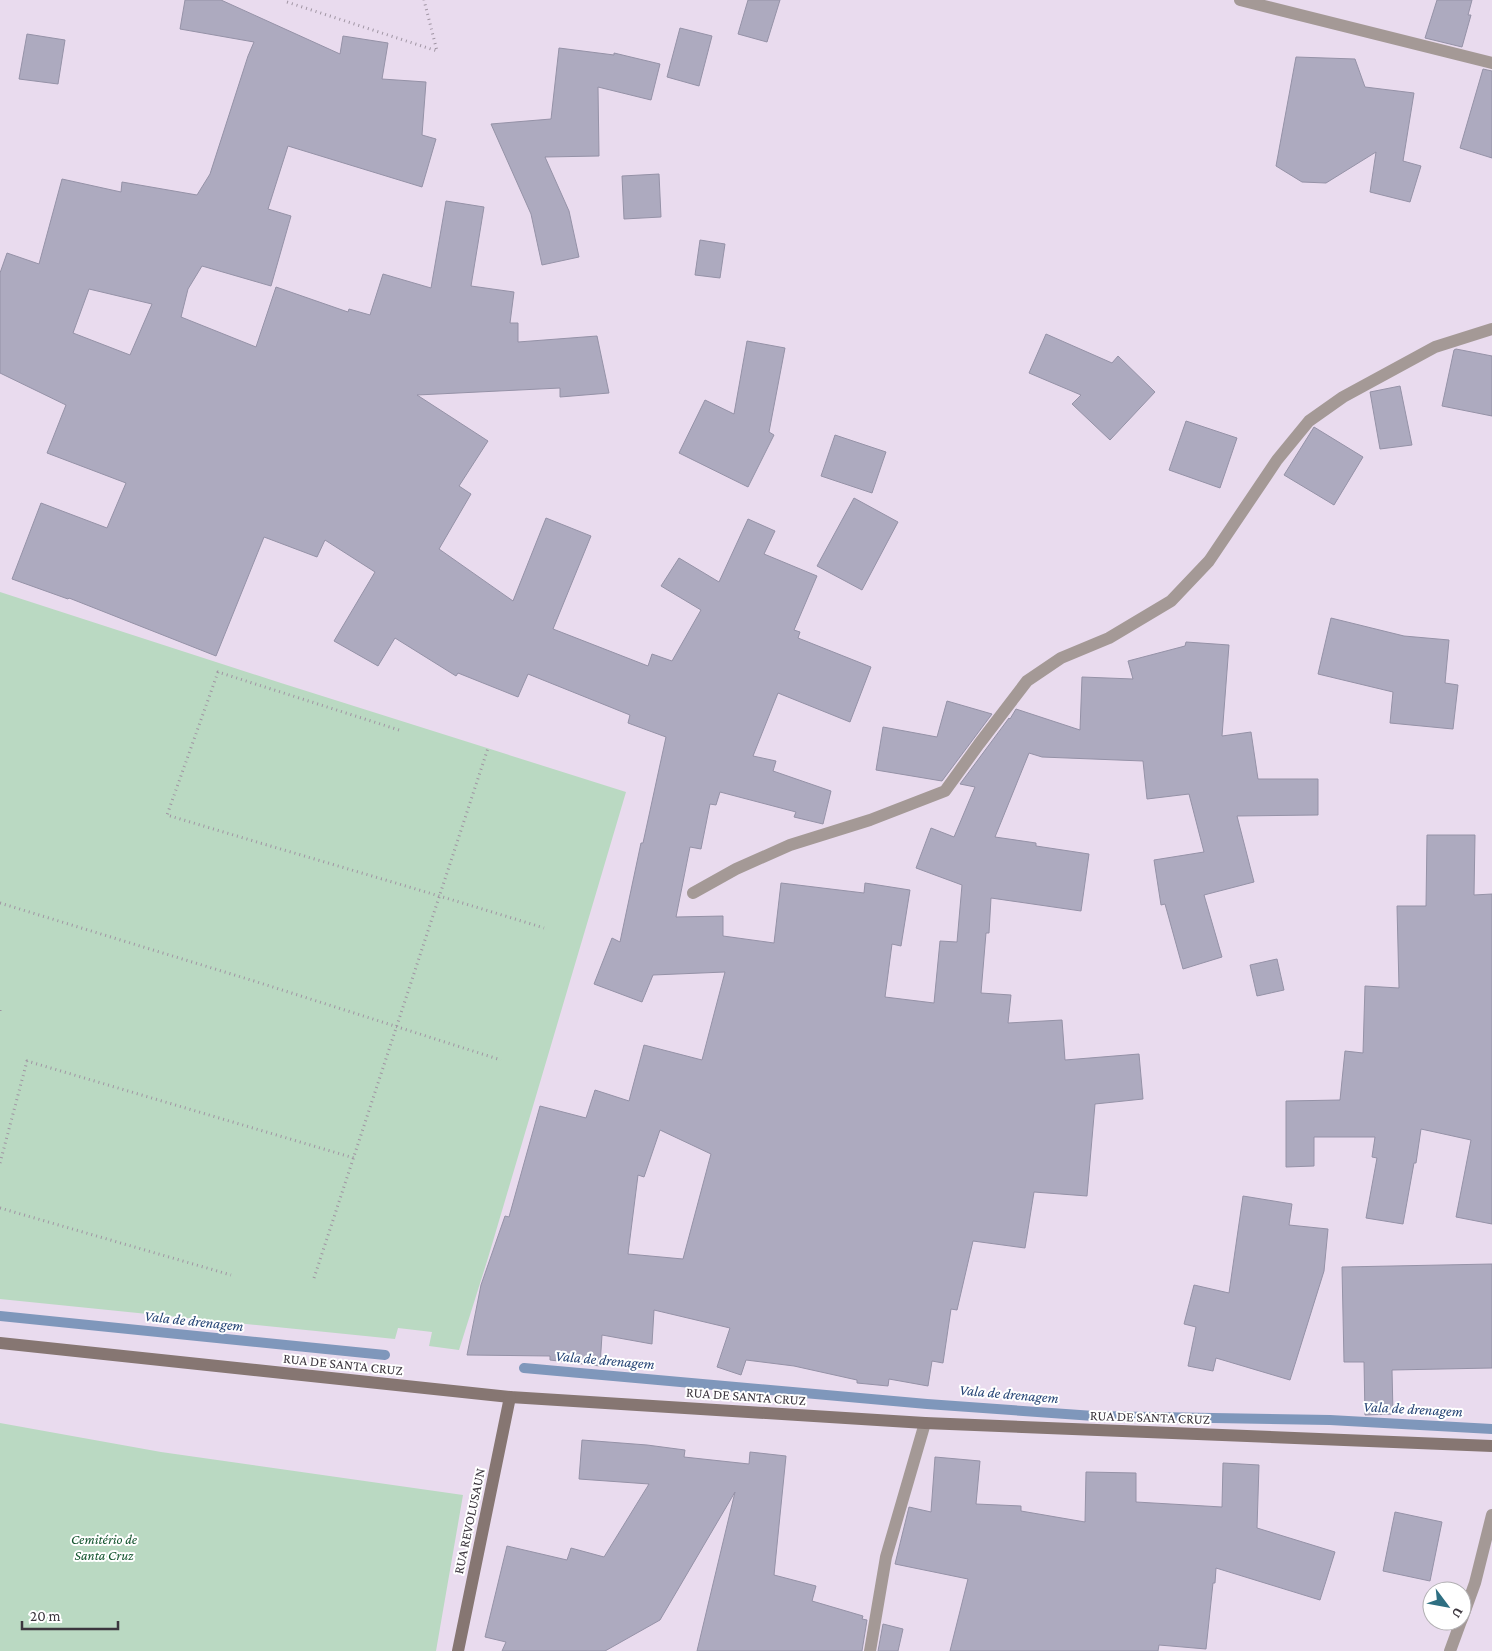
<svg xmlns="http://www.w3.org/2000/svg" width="1492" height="1651" font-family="'Crimson Pro',serif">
	<rect width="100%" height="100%" fill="#e9dbee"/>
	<!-- green -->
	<g fill="#bad9c2">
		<path d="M0,592L281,683L626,792L488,1258L459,1350L429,1346L432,1332L398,1328L395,1339L0,1299Z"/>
		<path d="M0,1423L161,1452L463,1495L436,1651H0Z"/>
	</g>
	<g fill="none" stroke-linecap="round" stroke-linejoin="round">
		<!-- stream -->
		<g stroke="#7f97bb" stroke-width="10">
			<path d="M0,1316L385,1355"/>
			<path d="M524,1368L927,1404L1094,1416L1330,1420L1492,1429"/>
		</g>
	</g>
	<!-- building -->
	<g fill="#adaabf" stroke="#9592a7" fill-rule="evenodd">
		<path d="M185,0H221L340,54L343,36L388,43L382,79L426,82L422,135L436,139L422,187L288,146L268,209L291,216L271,286L202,266L188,289L181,317L256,347L276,287L348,312L349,309L370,315L383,274L431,288L446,201L484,207L471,286L514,292L510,323H518V342L597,336L609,393L560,397V388L417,395L488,441L459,486L471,494L439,549L513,601L546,518L591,536L553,629L648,666L652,654L672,661L701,610L661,586L679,558L719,582L748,519L775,531L764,554L817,576L794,630L800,632L798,638L871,667L850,722L778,693L753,756L776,761L773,771L831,791L823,824L794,817L796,812L720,792L716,805L710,804L701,849L690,847L676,917L723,916V936L774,943L781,883L864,893L865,883L910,890L901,946L892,944L885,997L934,1003L940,941L957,942L962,885L916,868L931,828L954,837L975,787L960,784L1009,718L1010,719L1016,709L1080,730L1082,677L1133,679L1128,661L1185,646L1186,642L1229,645L1222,736L1251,732L1258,779H1318V815L1237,816L1254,882L1204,895L1222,957L1183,969L1165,904L1161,905L1154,860L1204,852L1189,794L1147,799L1143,761L1042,757L1029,753L995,837L1036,843V846L1089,854L1081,911L991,898L989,933H986L981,993L1011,995L1008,1023L1062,1020L1065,1060L1139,1054L1143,1099L1095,1104L1087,1196L1034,1192L1025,1248L973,1241L957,1310L951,1309L943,1363L932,1361L928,1386L889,1379L888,1386L857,1383V1380L794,1366L746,1360L741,1375L717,1367L730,1328L654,1310L652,1344L602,1335L600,1366L550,1360V1356L467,1355L481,1285L505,1216L509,1217L540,1106L586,1118L595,1090L629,1101L644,1045L702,1060L725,972L653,975L642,1002L594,984L612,938L620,942L641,843H643L666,737L628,723L630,715L528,674L518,697L458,673L456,676L395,638L378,666L334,641L375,572L325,540L317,557L264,537L216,656L69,598L68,599L12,579L41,503L107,528L126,483L47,453L66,405L0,373V273L7,253L39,264L62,179L121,192L122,182L197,195L210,174L248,56L254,42L180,29ZM89,289L152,304L130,355L73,333ZM660,1130L711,1154L683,1259L628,1254L638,1175L644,1177Z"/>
		<path d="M748,0H780L767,42L738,34Z"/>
		<path d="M1437,0H1472L1468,15H1471L1462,47L1425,38Z"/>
		<path d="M680,28L712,36L699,86L667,77Z"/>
		<path d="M27,34L65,40L58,84L19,79Z"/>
		<path d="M559,48L614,55V53L660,64L651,100L598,87L599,156L545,157L569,211L579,257L542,265L531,214L491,124L551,119Z"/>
		<path d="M1296,57L1355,59L1365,87L1414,93L1403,161L1421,166L1410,202L1370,192L1376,152L1326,183L1302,182L1276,166Z"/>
		<path d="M1483,69L1492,71V158L1460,148Z"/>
		<path d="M659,174L661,217L624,219L622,176Z"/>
		<path d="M700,240L725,244L720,278L695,275Z"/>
		<path d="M1046,334L1112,363L1118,356L1155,392L1110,440L1072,404L1081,395L1029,373Z"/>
		<path d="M747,341L785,348L769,432L774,435L748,487L679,453L705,400L734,414Z"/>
		<path d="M1456,349L1492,356V416L1442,406L1454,350Z"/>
		<path d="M1400,386L1412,445L1380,449L1370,392Z"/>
		<path d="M1186,421L1237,438L1220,488L1169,470Z"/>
		<path d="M1314,427L1363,457L1334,505L1284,475Z"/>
		<path d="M835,435L886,452L872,493L821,476Z"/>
		<path d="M854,498L898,522L862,590L817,566Z"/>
		<path d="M1331,618L1404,636L1449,640L1445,683L1458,685L1453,729L1390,723L1393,692L1318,674Z"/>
		<path d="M947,701L992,714L942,781L876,770L883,727L937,737Z"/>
		<path d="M1427,835H1475L1474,895L1492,894V1224L1456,1217L1471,1140L1421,1129L1416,1163H1414L1403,1224L1366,1218L1377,1158L1372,1157L1375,1137H1314V1166L1286,1167V1101L1340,1100L1345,1051L1363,1053L1365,986L1399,988L1397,906H1426Z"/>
		<path d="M1277,959L1284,990L1257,996L1250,965Z"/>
		<path d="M1243,1196L1292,1204L1289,1225L1328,1229L1324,1271L1290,1380L1216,1358L1213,1371L1188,1366L1196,1327L1184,1324L1194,1285L1229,1293Z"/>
		<path d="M1492,1264V1368L1392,1370L1393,1414L1365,1415L1364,1362H1344L1342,1267Z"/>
		<path d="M582,1440L647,1445L685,1450L684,1457L749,1464L750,1452L786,1456L774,1575L816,1586L812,1601L863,1616L862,1619L867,1620L862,1651H697L735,1492L660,1620L605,1651H502L506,1642L485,1637L507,1546L567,1560L571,1548L604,1557L649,1484L579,1479Z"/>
		<path d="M935,1457L980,1461L976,1504L1021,1506V1511L1085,1522L1086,1472L1136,1473V1502L1222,1507L1223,1463L1259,1465L1257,1528L1335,1552L1320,1600L1216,1568L1215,1583H1213L1206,1649L1159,1645L1158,1651H950L968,1579L895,1564L909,1507L931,1512Z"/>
		<path d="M1395,1512L1442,1522L1430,1581L1383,1571Z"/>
		<path d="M883,1624L903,1629L898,1651H878Z"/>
	</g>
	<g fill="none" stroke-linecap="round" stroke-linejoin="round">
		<!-- path -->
		<g stroke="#a095a3" stroke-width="3" stroke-dasharray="1 4" stroke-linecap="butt">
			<path d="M287,2L437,51L424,0"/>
			<path d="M399,730L218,672L167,815C292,853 419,889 544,928"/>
			<path d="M0,903L254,981L501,1060"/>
			<path d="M0,1011V1010"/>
			<path d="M0,1163L27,1061L354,1158"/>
			<path d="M0,1208L231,1275"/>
			<path d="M314,1278L488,748"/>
		</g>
		<!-- street -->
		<g stroke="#a49996" stroke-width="12">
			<path d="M1240,0L1492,63"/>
			<path d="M693,893L736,869L790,845L870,820L945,791L979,744L1027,681L1061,658L1109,638L1171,601L1209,561L1277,460L1309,421L1343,397L1435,347L1492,329"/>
			<path d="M1462,1619L1475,1583L1492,1515"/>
			<path d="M870,1651L886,1557L925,1423"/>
			<path d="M1450,1651L1461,1621"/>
		</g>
		<!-- secondary -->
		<g stroke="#867672" stroke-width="12">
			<path d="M0,1343L510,1397L925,1423L1492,1446"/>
			<path d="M458,1651L510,1397"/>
		</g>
	</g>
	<g text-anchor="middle" stroke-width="4" stroke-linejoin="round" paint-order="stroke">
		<!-- street labels -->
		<g font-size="14" fill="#3c363e" stroke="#fff">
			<text transform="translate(343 1364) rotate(6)" y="5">RUA DE SANTA CRUZ</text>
			<text transform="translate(746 1396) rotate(4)" y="5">RUA DE SANTA CRUZ</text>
			<text transform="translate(1150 1417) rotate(2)" y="5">RUA DE SANTA CRUZ</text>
			<text transform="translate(469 1521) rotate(-78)" y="5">RUA REVOLUSAUN</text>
		</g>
		<!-- park labels -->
		<g font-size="14" font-style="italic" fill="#13542e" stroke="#fff">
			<text x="104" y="1544">Cemitério de<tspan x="104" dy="16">Santa Cruz</tspan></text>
		</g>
		<!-- water labels -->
		<g font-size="15" font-style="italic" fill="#264576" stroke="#fff">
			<text transform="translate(194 1321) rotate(6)" y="5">Vala de drenagem</text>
			<text transform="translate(605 1360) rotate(5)" y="5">Vala de drenagem</text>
			<text transform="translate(1009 1394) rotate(5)" y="5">Vala de drenagem</text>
			<text transform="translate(1413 1409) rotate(3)" y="5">Vala de drenagem</text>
		</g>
	</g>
	<!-- north arrow -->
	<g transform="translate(1447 1606) rotate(122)"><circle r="24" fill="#ffffff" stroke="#b1afb2"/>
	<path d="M0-4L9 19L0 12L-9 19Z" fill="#2e6f82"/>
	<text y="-8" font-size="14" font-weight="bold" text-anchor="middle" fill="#3c363e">U</text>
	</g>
	<!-- scale -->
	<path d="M22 1621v8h96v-8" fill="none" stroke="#3c363e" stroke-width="2.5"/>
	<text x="30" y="1621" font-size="15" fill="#3c363e" stroke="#ffffff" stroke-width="4" paint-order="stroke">20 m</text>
</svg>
